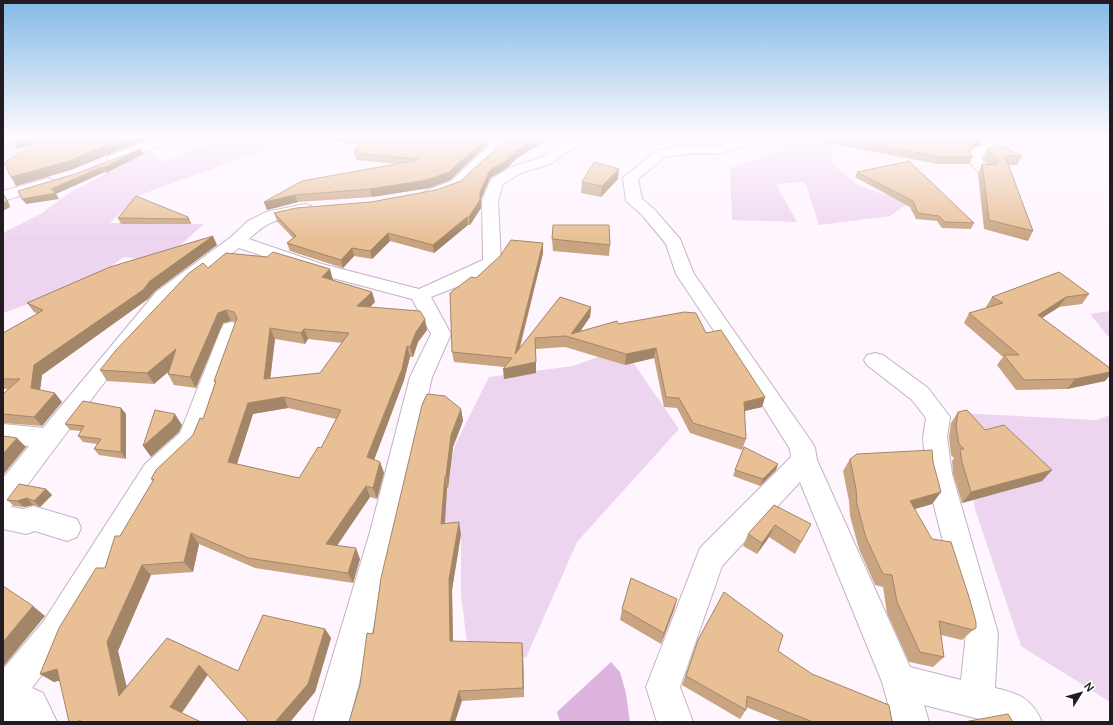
<svg xmlns="http://www.w3.org/2000/svg" width="1113" height="725" font-family="Manrope,sans-serif">
	<rect width="100%" height="100%" fill="#fff5ff"/>
	<!-- green -->
	<g fill="#eed5ef">
		<path d="M3,138H58L16,151L24,155L3,159Z"/>
		<path d="M219,138H285L267,149L137,196L110,223L204,224L161,262L124,257L87,283L3,313V233L42,213L69,193L148,151L165,162Z"/>
		<path d="M786,138H829L832,163L858,185L909,203L890,216L819,225L805,182L776,184L797,222L732,220L730,168L783,151Z"/>
		<path d="M1110,311V339L1090,314Z"/>
		<path d="M623,348L679,429L577,542L526,658L467,644L461,594V534L436,529L443,486L456,443L489,377L573,366Z"/>
		<path d="M960,413L1096,420L1110,415V702L1021,646L975,509Z"/>
	</g>
	<!-- forest -->
	<path fill="#dcb4de" d="M611,662L620,672L626,693L630,722H560L557,712Z"/>
	<g fill="none" stroke-linecap="round" stroke-linejoin="round">
		<defs>
			<g id="minor">
				<path d="M154,138H173L172,141L119,162H109L107,159L109,156Z"/>
				<path d="M490,138H504V146L461,187L435,197H425L422,194L425,191L451,181L490,145Z"/>
				<path d="M572,138H588L550,164L521,173L503,184L498,200L501,263L498,267L469,282L431,297L451,334L432,377L398,532L349,722H313L370,532L410,377L431,334L412,299L310,272L239,248L170,300L100,388L11,507L24,509L33,506L77,519L81,528L77,537L67,541L35,531L26,534L3,529V478L29,446L3,444V424L43,428L156,292L231,237L248,221L266,212L305,204L311,206L313,209L311,212C281,220 272,217 249,239L322,264L419,289L483,260L482,200L491,179L511,167L540,158Z"/>
				<path d="M742,138H755L753,144L716,154L691,153L665,157L638,179L642,199L654,209L680,239L694,274L811,441L815,448L817,460L910,667L961,680L966,633L926,474L923,437L926,418L912,400L867,365L864,360L867,355L875,353L883,355L928,388L950,417L947,437L952,474L998,633L995,688C1019,693 1032,699 1042,722H991L924,705L929,722H893L882,682L800,482L722,566L680,687L693,722H657L646,687L700,548L791,457L790,449L744,376L676,274L666,244L642,215L626,201L623,178L656,151L691,145L716,146Z"/>
				<path d="M1002,138H1022L1021,141L983,155L981,158L992,170L990,173H980L966,159L973,149Z"/>
				<path d="M48,178L53,180L56,183L53,186L3,201V191Z"/>
				<path d="M231,322L238,324L241,329L199,445L163,480L65,644L32,688L43,693L57,722H3V669L43,622L145,464L180,433L221,329L224,324Z"/>
			</g>
		</defs>
		<!-- minor casing -->
		<use href="#minor" stroke="#c3b3c3" stroke-width="2"/>
		<!-- minor -->
		<use href="#minor" fill="#fff" fill-rule="evenodd"/>
	</g>
	<!-- wall -->
	<g fill="#c8a480" fill-rule="evenodd">
		<path d="M320,138H489L488,144L450,180L429,188L372,197L298,202L267,210L264,202L398,164L356,160L354,149L360,145Z"/>
		<path d="M505,138H551L550,143H542L517,158L507,168L490,178L481,199V208L470,225H468L434,253L390,241L372,259L354,256L343,268L290,251L287,243L293,238L277,221L274,213L371,202L436,190L461,181L505,140Z"/>
		<path d="M827,138H983L980,145L972,148L969,152L973,157L969,164H938L826,143Z"/>
		<path d="M987,149L1022,156L1017,165H1008L1033,231L1028,241L984,229L978,173L982,164L989,165L983,158Z"/>
		<path d="M857,172L974,223L971,229L942,228L937,221L916,219L910,207L855,177Z"/>
		<path d="M618,179L601,197L581,193L582,182Z"/>
		<path d="M188,217L191,223V224H121L118,218Z"/>
		<path d="M552,239L610,245L609,256L553,251Z"/>
		<path d="M543,243V253L520,348L560,297L591,307L590,317L580,331L618,324L706,333L765,397L762,407L744,411L746,439L742,450L690,433L677,408L664,407L654,358L625,365L565,347L536,349V373L504,379V367L454,362L452,352Z"/>
		<path d="M217,245L155,291L148,299L42,375L40,390L62,402L42,426L3,423V394L8,389H3V333L38,314L34,312L27,303Z"/>
		<path d="M208,268L333,280L372,292L375,302L370,307L427,330L418,342L413,357H410L404,380L374,460L380,462L384,473L377,499L370,497L337,546L360,559L353,583L255,568L199,544L193,572L151,575L118,651L126,687L167,638L238,671L325,629L331,638L315,692L290,722H249L208,675L182,713L60,680L54,682L40,674L105,568L120,536L153,481L151,479L193,435L203,419L215,383L214,381L236,322L231,321L223,323L196,388L174,385L168,374V372L154,384L107,381L100,370ZM275,339L305,344L308,339L342,343L320,373L270,378ZM288,408L336,419L321,448L299,478L237,464L253,414Z"/>
		<path d="M1089,294L1082,304L1059,307L1042,318L1110,368V375L1105,381L1067,389L1016,390L997,365L1003,357L964,323L969,313L988,308L986,307L992,297Z"/>
		<path d="M121,408L126,414V459L99,455L94,449L97,444L83,442L78,436L81,431L70,430L65,424Z"/>
		<path d="M461,409L463,421L453,447L448,488H447L445,524L461,534L452,590L453,641L522,643L523,653L524,697L462,701L360,685L373,634Z"/>
		<path d="M958,412L985,430L1052,470L1042,481L962,503L953,474L952,461L954,458L951,455L949,437L951,423Z"/>
		<path d="M850,459L933,462L941,492L932,504L915,509L973,630L962,640L941,635L944,657L933,667L909,662L887,613L883,587L875,585L859,549L850,516L849,501L843,471Z"/>
		<path d="M778,464L776,470L760,486L733,476L735,470Z"/>
		<path d="M46,489L52,495L40,507L33,505L24,507L14,506L7,500Z"/>
		<path d="M774,505L811,524L795,554L769,537L757,554L743,546L748,534Z"/>
		<path d="M677,599L674,610L661,644L620,620L622,609Z"/>
		<path d="M698,640L778,651L812,674L892,722H783L746,707V710L740,719L682,685Z"/>
	</g>
	<!-- shaded-wall -->
	<g fill="#a38668">
		<path d="M22,138H52L54,142L17,148L13,140Z"/>
		<path d="M126,138H149L71,170L16,186L11,177Z"/>
		<path d="M487,138H489L488,144L450,180L429,188L372,197L370,189Z"/>
		<path d="M537,138H541L542,143L517,158L507,168L490,178L481,199V208L470,225L469,217L490,170L517,151Z"/>
		<path d="M982,138H983L980,145L972,148L965,158L968,151L975,141Z"/>
		<path d="M141,149L144,154L106,173L103,168Z"/>
		<path d="M102,167L105,172L56,194L59,199L26,204L22,199L51,189Z"/>
		<path d="M619,169L618,179L601,197L602,186Z"/>
		<path d="M4,195L8,201L10,207L3,211V203Z"/>
		<path d="M295,195L298,202L267,210L264,202Z"/>
		<path d="M188,217L191,223V224L188,219Z"/>
		<path d="M467,217L468,225L434,253L433,245Z"/>
		<path d="M388,233L390,241L372,259L370,251Z"/>
		<path d="M213,236L217,245L155,291L148,299L42,375L39,398L31,388L34,365Z"/>
		<path d="M543,243V253L515,365V354Z"/>
		<path d="M352,248L354,256L343,268L341,260Z"/>
		<path d="M330,269L333,280L326,287L322,277Z"/>
		<path d="M372,292L375,302L360,317L357,306Z"/>
		<path d="M1066,297L1059,307L1031,325L1038,315Z"/>
		<path d="M591,307L590,317L575,339L571,334Z"/>
		<path d="M226,310L231,321L223,323L196,388L190,377L218,313Z"/>
		<path d="M425,319L427,330L418,342L413,357L410,347L416,332Z"/>
		<path d="M270,328L275,339L269,390L264,379Z"/>
		<path d="M304,329L308,339L305,344L301,333Z"/>
		<path d="M407,346L410,357L404,380L371,468L367,457Z"/>
		<path d="M656,348L654,358L625,365L626,354Z"/>
		<path d="M176,349L182,360L154,384L147,373Z"/>
		<path d="M536,362V373L504,379L503,369Z"/>
		<path d="M1110,372V375L1105,381L1067,389L1075,379Z"/>
		<path d="M55,393L62,402L42,426L34,417Z"/>
		<path d="M284,397L288,408L253,414L234,473L228,462L248,403Z"/>
		<path d="M765,397L762,407L741,412L744,402Z"/>
		<path d="M121,408L126,414V459L121,452Z"/>
		<path d="M461,409L463,421L453,447L448,488L446,476L451,435Z"/>
		<path d="M175,414L182,425L179,432L151,457L143,446Z"/>
		<path d="M17,438L26,447L3,475V454Z"/>
		<path d="M380,462L384,473L377,499L373,488Z"/>
		<path d="M778,464L776,470L760,486L763,479Z"/>
		<path d="M1052,470L1042,481L962,503L971,492Z"/>
		<path d="M445,476L447,488L444,535L441,524Z"/>
		<path d="M366,486L370,497L331,554L326,544Z"/>
		<path d="M46,489L52,495L40,507L34,501Z"/>
		<path d="M941,492L932,504L901,513L910,501Z"/>
		<path d="M27,498L33,505L24,507L17,501Z"/>
		<path d="M459,522L461,534L452,590L453,651L450,641L449,579Z"/>
		<path d="M775,525L769,537L757,554L762,543Z"/>
		<path d="M191,533L199,544L193,572L184,562Z"/>
		<path d="M356,548L360,559L353,583L348,573Z"/>
		<path d="M142,565L151,575L118,651L131,704L119,696L107,642Z"/>
		<path d="M677,599L674,610L661,644L664,633Z"/>
		<path d="M33,606L45,616L3,667V642Z"/>
		<path d="M325,629L331,638L315,692L290,722H275Z"/>
		<path d="M522,643L523,653L524,697L523,688Z"/>
		<path d="M199,665L208,674L180,715L170,707Z"/>
		<path d="M57,669L70,678L54,682L40,674Z"/>
		<path d="M459,691L462,701L455,722H450Z"/>
	</g>
	<!-- building -->
	<g fill="#e9bf95" stroke="#a38668" fill-rule="evenodd">
		<path d="M13,138H22L13,140Z"/>
		<path d="M44,138H126L66,162L11,177L4,163Z"/>
		<path d="M358,138H487L449,172L427,180L370,189L295,195L264,202L302,181L418,160V159L354,153L359,150L354,149L368,140Z"/>
		<path d="M505,138H537L517,151L506,161L490,170L480,192V200L469,217H467L433,245L388,233L370,251L352,248L341,260L287,243L296,236L274,213L296,208L371,202L436,190L461,181L505,140Z"/>
		<path d="M839,138H982L975,141L968,151L973,157H941Z"/>
		<path d="M999,144L1022,156H1005L1033,231L989,220L982,164L996,165L998,160L987,149Z"/>
		<path d="M141,149L103,168L102,167L51,189L56,193L22,199L18,191L78,173Z"/>
		<path d="M909,161L974,223L945,222L939,216L918,213L913,201L857,172Z"/>
		<path d="M594,162L619,169L602,186L582,182Z"/>
		<path d="M4,195L7,201L3,203V196Z"/>
		<path d="M136,196L188,217V219L118,218Z"/>
		<path d="M553,225H609L610,245L552,239Z"/>
		<path d="M213,236L150,281L143,290L34,365L31,388L55,393L34,417L3,414V394L20,379H3V333L42,311L43,310L27,303L110,267Z"/>
		<path d="M511,240L543,243L515,354L560,297L591,307L571,334L617,321L618,324L684,312L696,313L706,333L721,330L765,397L744,402L746,439L693,423L679,398L666,397L656,348L626,354L566,336L535,338L536,362L503,369L512,358L452,352L450,293L471,277L476,278L500,256Z"/>
		<path d="M273,252L330,269L322,277L372,292L357,306L420,311L425,319L416,332L410,347L407,346L402,369L367,457L380,462L373,488L366,486L326,544L356,548L348,573L248,558L191,533L184,562L142,565L107,642L119,696L167,638L238,671L263,615L325,629L308,684L275,722H249L199,665L170,707L201,722H81L80,720L77,722H69L57,669L40,674L59,628L96,568H105L115,536H120L154,479H151L156,470L193,435L200,418L203,419L216,381H214L237,318L234,312L226,310L218,313L190,377L168,374L176,349L147,373L100,370L116,350L189,273L203,263L208,268L226,253L267,257ZM270,328L301,333L304,329L349,333L320,373L264,379ZM284,397L341,410L321,448L318,447L299,478L228,462L248,403Z"/>
		<path d="M1059,272L1089,294L1066,297L1038,315L1110,368V372L1075,379L1024,380L1004,355H1019L969,313L1003,303L992,297Z"/>
		<path d="M427,394L445,396L461,409L451,435L446,476H445L441,524L459,522L449,579L450,641L522,643L523,688L459,691L450,722H349L360,685L367,633L373,634L381,578L422,405Z"/>
		<path d="M83,401L121,408V452L94,449L101,439L78,436L84,426L65,424Z"/>
		<path d="M155,410L175,414L172,421L143,446Z"/>
		<path d="M967,410L985,430L1004,425L1052,470L971,492L962,462L960,449H964L959,444L956,426L958,412Z"/>
		<path d="M3,436L17,438L3,454Z"/>
		<path d="M744,447L778,464L763,479L735,470Z"/>
		<path d="M932,450L933,462L941,492L910,501L932,539L951,542L969,597L976,622V628L973,630L939,621L944,657L920,652L897,602L892,575L883,574L866,538L857,504L856,489L850,459L857,454Z"/>
		<path d="M19,484L46,489L34,501L27,498L17,501L7,500Z"/>
		<path d="M774,505L811,524L801,542L775,525L762,543L748,534Z"/>
		<path d="M631,578L677,599L664,633L622,609Z"/>
		<path d="M3,586L33,606L3,642Z"/>
		<path d="M724,592L783,635L778,651L812,674L889,705L892,722H813L747,696L746,710L686,676L698,640Z"/>
		<path d="M1008,714L1013,722H964Z"/>
	</g>
	<!-- sky -->
	<linearGradient id="sky" x2="0" y2="1"><stop stop-color="#82bae5"/><stop offset="0.57" stop-color="#fffaff"/><stop offset="1" stop-color="#fffaff" stop-opacity="0"/></linearGradient>
	<rect width="1113" height="240" fill="url(#sky)"/>
	<!-- border -->
	<rect width="1113" height="725" fill="none" stroke="#221c22" stroke-width="8"/>
	<!-- north arrow -->
	<g transform="translate(1081 693) rotate(53)" stroke="#ffffff" stroke-width="3" paint-order="stroke">
	<path d="M0-3L7 15L0 10L-7 15Z" fill="#221c22"/>
	<text y="-6" font-size="11" font-weight="bold" text-anchor="middle" fill="#221c22">N</text>
	</g>
</svg>
